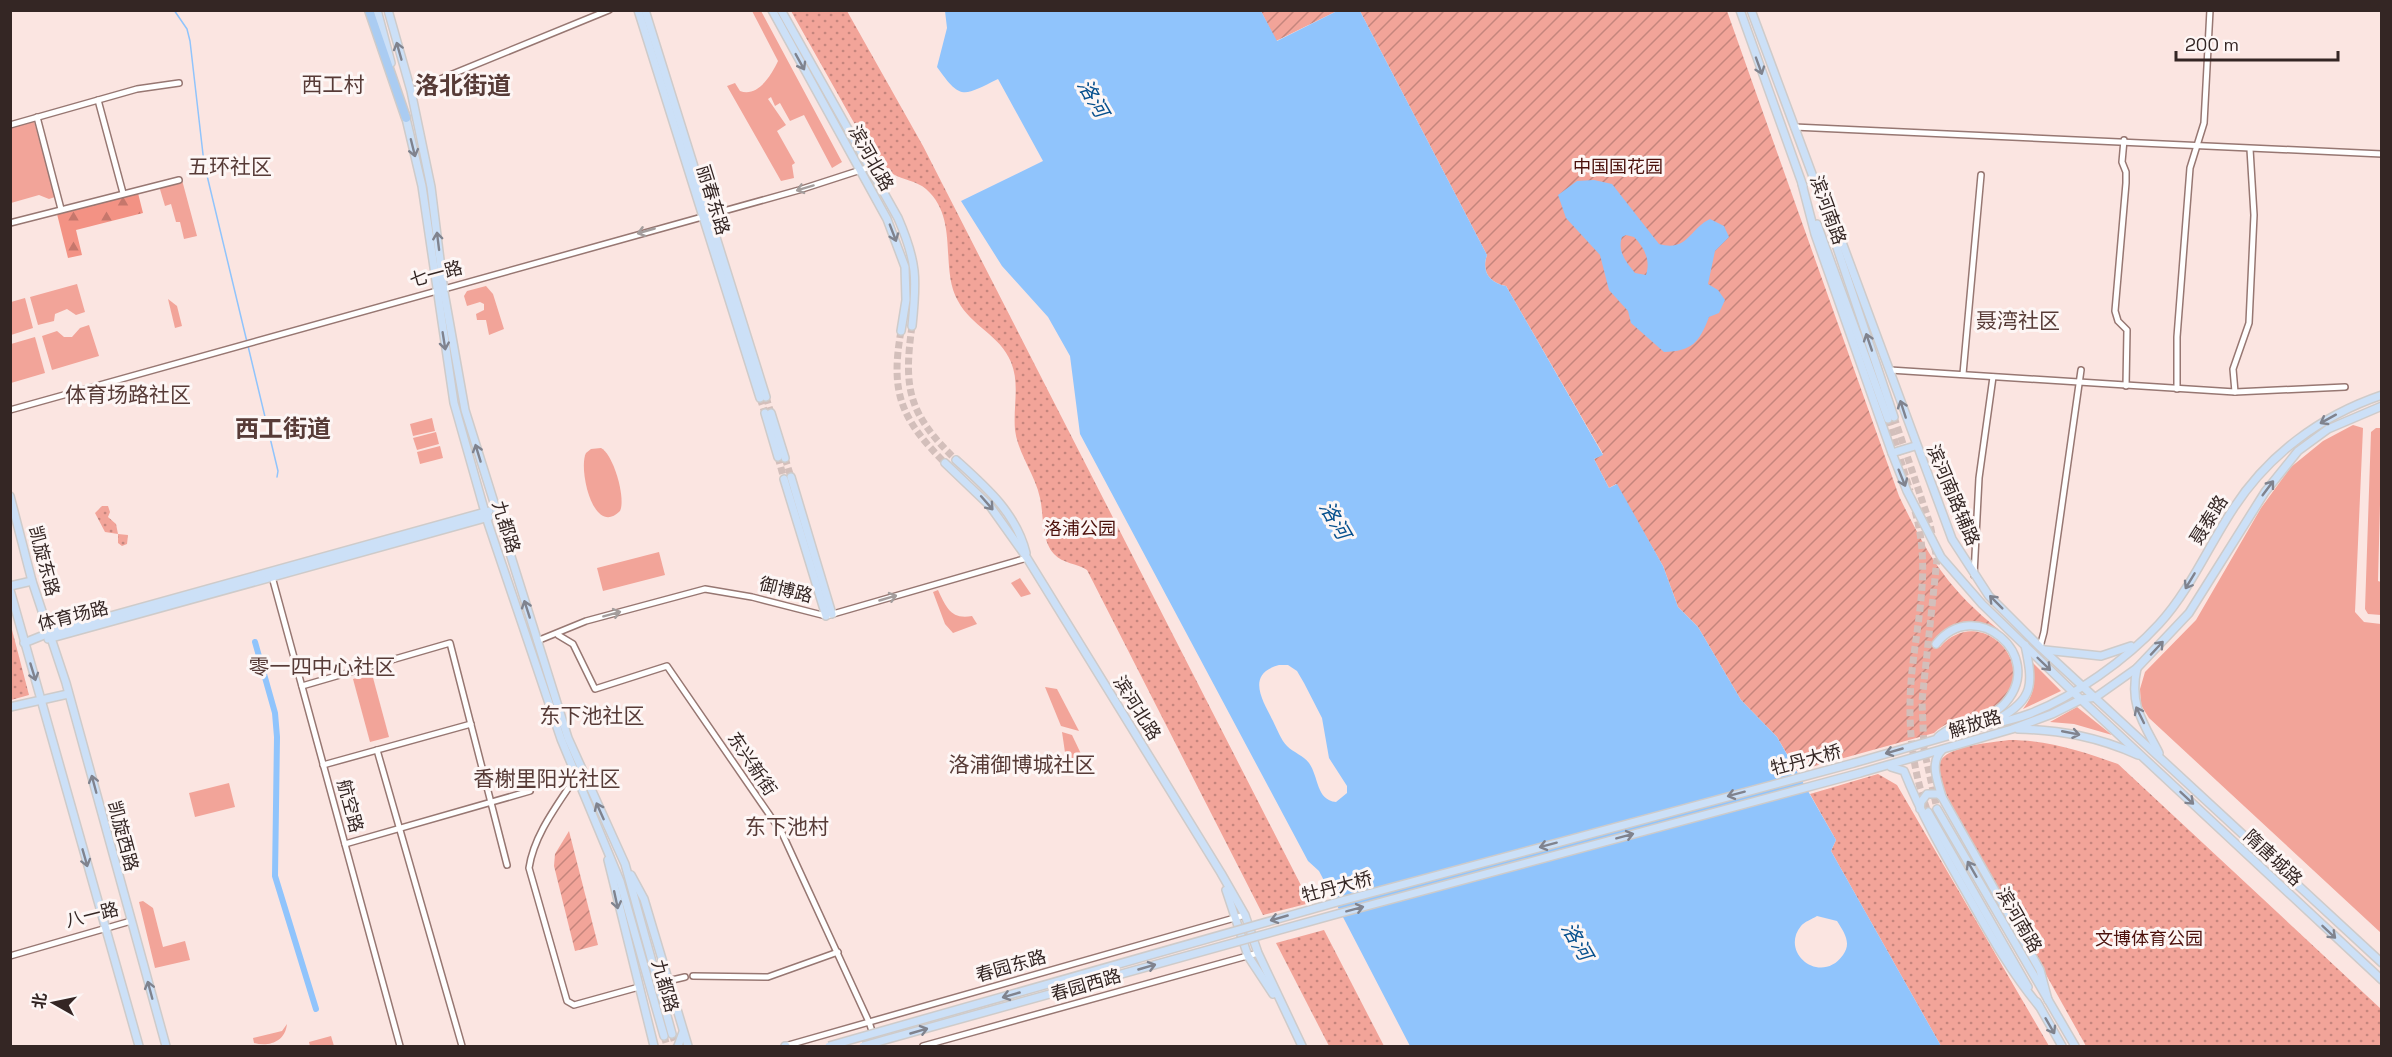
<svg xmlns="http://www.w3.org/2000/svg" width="2392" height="1057" font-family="'Space Grotesk','Noto Sans SC',sans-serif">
	<defs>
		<pattern id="forest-firs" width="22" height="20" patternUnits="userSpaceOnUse" patternTransform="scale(1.5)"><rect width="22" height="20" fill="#f39284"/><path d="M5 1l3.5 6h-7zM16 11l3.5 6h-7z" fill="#c6776c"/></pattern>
		<pattern id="park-dots" width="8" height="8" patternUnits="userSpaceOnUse" patternTransform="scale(1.5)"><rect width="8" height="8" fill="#f2a499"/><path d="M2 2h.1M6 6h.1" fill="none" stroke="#c5857d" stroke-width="1.8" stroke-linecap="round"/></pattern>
		<pattern id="garden-furrows" width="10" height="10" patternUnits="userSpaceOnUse" patternTransform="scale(1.5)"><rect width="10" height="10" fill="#f2a499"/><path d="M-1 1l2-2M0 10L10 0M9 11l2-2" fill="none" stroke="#c5857d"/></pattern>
	</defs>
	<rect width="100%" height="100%" fill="#fbe5e1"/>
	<!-- grass -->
	<g fill="#f2a499">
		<path d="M752,11H761L842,162L832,168L804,115L790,121L780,103L775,106L771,97L768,99L786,125L777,131L795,163L792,165L794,178L781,181L727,86L735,83L740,91C758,98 772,74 778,61Z"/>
		<path d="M34,121L55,197L49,199L39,195L11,203V128Z"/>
		<path d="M182,180L197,236L184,239L180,222H176L171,204L165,206L159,186Z"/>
		<path d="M77,284L85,312L76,315L67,309L55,314L54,321L38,325L30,297Z"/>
		<path d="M486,286L493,294L504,329L489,335L486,320H477L476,314L484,310V304L480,302L467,306L464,296L467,291Z"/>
		<path d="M25,298L33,328L11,335V302Z"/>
		<path d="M168,299L177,306L182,326L175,328Z"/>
		<path d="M89,325L99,356L52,370L42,336L57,331L64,337H72L80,328Z"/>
		<path d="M35,337L45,373L11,383V344Z"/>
		<path d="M432,418L435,431L413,436L410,424Z"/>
		<path d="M2353,425L2363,428L2355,612L2364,622L2381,624V933L2149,718L2141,705L2140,689L2145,672L2196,620L2261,508L2291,467L2323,441Z"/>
		<path d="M2376,428H2382L2378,581L2381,582V615L2368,614L2365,609L2371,432Z"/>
		<path d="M436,432L439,444L417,450L413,438Z"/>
		<path d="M440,446L443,458L420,464L417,452Z"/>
		<path d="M601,448C614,455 626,499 620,511C593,538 578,468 586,453L591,449Z"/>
		<path d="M659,552L665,575L603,591L597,568Z"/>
		<path d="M1020,578L1031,594L1021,597L1011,583Z"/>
		<path d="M938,590C946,607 951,620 972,616L977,624L953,633L945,624L933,592Z"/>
		<path d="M2032,662L2061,691L2023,709C2035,693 2036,681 2032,662Z"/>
		<path d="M372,674L389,737L370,742L353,679Z"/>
		<path d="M1045,687L1057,689L1079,731L1061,726Z"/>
		<path d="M2077,707L2112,735L2074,724L2050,722Z"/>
		<path d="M1062,732L1072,735L1083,758L1067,766Z"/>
		<path d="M229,783L235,807L195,817L189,793Z"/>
		<path d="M143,901L153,908L163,947L185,941L190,960L155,968L139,902Z"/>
		<path d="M287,1024C285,1042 269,1047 254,1043L253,1038L282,1031Z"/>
		<path d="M331,1036L334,1046H310L309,1042Z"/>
	</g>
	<!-- forest -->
	<path fill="url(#forest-firs)" d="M138,193L143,213L76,230L82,255L68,258L57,214Z"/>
	<!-- park -->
	<g fill="url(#park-dots)">
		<path d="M791,11H847L923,146L1310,903L1263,915L1087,570C1077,563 1063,564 1054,554C1041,540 1044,515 1040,498C1035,474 1018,454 1015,430C1013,406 1020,384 1011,362C1000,335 971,326 958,301C939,268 960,219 926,189C917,181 903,180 893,174C886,171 881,164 875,160Z"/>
		<path d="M102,506H108L110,512L108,517L116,524L118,534L128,535L127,544L122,546L118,543V534L105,532L95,513Z"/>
		<path d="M11,626L29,695L11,700H10Z"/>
		<path d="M2009,740C2048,740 2081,751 2118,764L2381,1009V1046H2086L1951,805C1947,795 1939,780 1938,769C1938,745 1991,743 2009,740Z"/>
		<path d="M1878,774L1897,785L2049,1046H1941L1831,851L1836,840L1810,794Z"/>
		<path d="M1324,930L1384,1046H1329L1276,943Z"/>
	</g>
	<!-- garden -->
	<g fill="url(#garden-furrows)">
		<path d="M1261,11H1337L1276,41Z"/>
		<path d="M1360,11H1727L1899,496C1928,556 1946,587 1999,630C1974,618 1952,619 1933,641L1940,647C1980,602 2040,664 2001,702C1982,720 1955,713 1934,733L1797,771L1777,737L1741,700L1698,627L1678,607L1663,566L1616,484L1609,488L1594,459L1603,454L1506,286C1490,283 1481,272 1487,255Z"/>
		<path d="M569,831L598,945L575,951L554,866L555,854Z"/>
	</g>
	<!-- water -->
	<g fill="#90c4fc" fill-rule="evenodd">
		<path d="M945,11H1261L1277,41L1337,11H1360L1487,255C1481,272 1490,283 1506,286L1603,455L1594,459L1609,488L1617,484L1663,566L1678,607L1698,627L1741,700L1777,737L1836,840L1831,851L1941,1046H1410L1319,871L1308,861L1080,434L1070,356L1048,317L1002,266L961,201L1043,161L998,79C963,96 961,101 937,67L947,28ZM1279,665H1288L1297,671L1304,683L1322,718L1329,758L1347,786V793L1336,802C1316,800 1319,777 1309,763C1303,755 1294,753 1287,746C1281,740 1277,729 1273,721C1263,701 1245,674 1279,665ZM1817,916L1837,921C1844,932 1852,943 1843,955C1821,986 1779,953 1801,926C1804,922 1812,919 1817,916Z"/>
		<path d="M1594,180L1612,184L1659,244C1688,252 1689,229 1710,219L1724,226L1729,237L1715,251L1708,284L1718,290L1725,300L1719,313L1709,317C1699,343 1692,351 1664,352L1631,323L1628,311L1609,290L1600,255L1566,218L1558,195L1577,181ZM1626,235L1634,237C1644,247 1651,260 1646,275L1635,273C1626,262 1617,251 1622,237Z"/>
	</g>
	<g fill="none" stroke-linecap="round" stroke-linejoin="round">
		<!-- stream -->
		<g stroke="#90c4fc" stroke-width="1.5">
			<path d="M174,10L187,29L190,41L204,163L247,342"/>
			<path d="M248,346L278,471L277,477"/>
		</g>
		<!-- canal -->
		<path stroke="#90c4fc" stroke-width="6" d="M255,642L275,713L277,737L275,876L316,1009"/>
		<!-- major-tunnel -->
		<g stroke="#d3bfbb" stroke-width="7" stroke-dasharray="7 3.5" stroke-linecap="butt">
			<path d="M912,326C903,390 909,414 956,460"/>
			<path d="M901,331C890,393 901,419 945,463"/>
			<path d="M766,397L771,413"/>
			<path d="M760,398L765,413"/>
			<path d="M1894,417L1930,524L1937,559L1922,701L1924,749L1937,809"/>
			<path d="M1888,419L1910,491"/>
			<path d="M778,457L784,479"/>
			<path d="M785,458L791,477"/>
			<path d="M1915,511C1931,566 1918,616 1912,671C1907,719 1911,768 1928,812"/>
			<path d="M672,1034L676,1046"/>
			<path d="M664,1036L667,1046"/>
		</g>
		<defs>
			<g id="minor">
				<path d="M411,91L609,10"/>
				<path d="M98,100L123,193"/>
				<path d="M37,117L61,209"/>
				<path d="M10,125L137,89L179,83"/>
				<path d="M1794,127L2382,154"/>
				<path d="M2124,140L2122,162L2126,172V183L2115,311L2118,321L2127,330L2126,386"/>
				<path d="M10,223L179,180"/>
				<path d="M1890,370L2235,392L2345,387"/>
				<path d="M1963,374L1981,175"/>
				<path d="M2177,389V337L2190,168L2204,123L2210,10"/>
				<path d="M2235,392L2233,369L2249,323L2254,215L2250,149"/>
				<path d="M10,410L799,190L870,167"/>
				<path d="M271,573L400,1046"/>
				<path d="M1974,575L1979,478L1993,377"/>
				<path d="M558,635L573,644L595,689L667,666L782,833L869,1022L877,1046"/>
				<path d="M537,641L586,621L705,589L752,597L826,616L1027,558"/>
				<path d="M2040,647L2044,632L2081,370"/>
				<path d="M302,686L450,643L507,865"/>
				<path d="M377,750L462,1046"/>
				<path d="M323,765L471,724"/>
				<path d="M577,775C559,803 534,834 529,868L567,1001L574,1005L639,987"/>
				<path d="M345,844L530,791"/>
				<path d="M10,956L131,921"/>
				<path d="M693,976L768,977L838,952"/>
				<path d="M668,981L685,977"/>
				<path d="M785,1046L1245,915"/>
				<path d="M923,1046L1258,953"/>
			</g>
			<g id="major">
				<path d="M377,10L391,63"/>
				<path d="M388,10L411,91L431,187L444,292L465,410L568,738L625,864L672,1034"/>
				<path d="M638,10L760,398"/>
				<path d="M645,10L766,397"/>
				<path d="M772,10L887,219L905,267L906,300L901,331"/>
				<path d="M781,10L898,218C917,262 917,278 912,326"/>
				<path d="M1740,10L1803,186"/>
				<path d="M1751,10L1815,182"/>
				<path d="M405,114L422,186L454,403L488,523L561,739L620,881L664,1036"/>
				<path d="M1814,179L1836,226L1952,539L1989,596L2040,647L2382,963"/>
				<path d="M1802,184L1815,234L1892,453L1907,491L1941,557L1982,604L2073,692L2382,980"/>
				<path d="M1823,206L1894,417"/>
				<path d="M1817,224L1888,419"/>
				<path d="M765,413L778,457"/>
				<path d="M771,413L785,458"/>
				<path d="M1892,453L1915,446"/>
				<path d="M956,460C986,487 1016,513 1026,553"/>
				<path d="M945,463L990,506L1027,558L1221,873L1245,915L1258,953L1302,1046"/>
				<path d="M791,477L832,614"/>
				<path d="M784,479L826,616"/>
				<path d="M10,496L32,581L66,683L166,1046"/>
				<path d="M10,586L32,581"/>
				<path d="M10,590L139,1046"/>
				<path d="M48,639L489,517"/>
				<path d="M24,643L49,633L489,511"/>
				<path d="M1936,644C1975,595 2046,655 2006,702C1990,722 1957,720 1938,737"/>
				<path d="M2045,650L2101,656L2131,646"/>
				<path d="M2137,668C2129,705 2143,722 2159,753"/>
				<path d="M10,707L68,694"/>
				<path d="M1998,719C2035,699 2033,683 2025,645"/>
				<path d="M2018,729C2061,730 2098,737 2138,755"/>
				<path d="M1942,750C1929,763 1938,782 1942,797L2040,970L2048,1000"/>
				<path d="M1854,763C1893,752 1933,740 1972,729C1991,724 2011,721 2029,714C2074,697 2127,659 2159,624C2190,590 2208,547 2233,509C2268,455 2320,416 2382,395"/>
				<path d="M1891,767L1904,771C1921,814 1944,854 1967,894C1989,933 2010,971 2039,1006"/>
				<path d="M1860,773L2012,729L2052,714L2082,699L2096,697L2137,668L2189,613L2265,492L2298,451L2328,429L2382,406"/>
				<path d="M1920,809L1921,802L1927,794H1938L1942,797"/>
				<path d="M1937,809L2075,1046"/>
				<path d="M1928,812L2028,987"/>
				<path d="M608,860L654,1046"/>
				<path d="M631,875L644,899L688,1046"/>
				<path d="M1226,890L1248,956L1273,994"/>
				<path d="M2037,1002L2062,1046"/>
				<path d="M678,1046L683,1032"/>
				<path d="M785,1046H786"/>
			</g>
			<path id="highway" d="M369,10L406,118"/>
		</defs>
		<!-- minor casing -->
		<use href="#minor" stroke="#977772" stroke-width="8"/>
		<!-- major casing -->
		<use href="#major" stroke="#cecbca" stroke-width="10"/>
		<!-- highway casing -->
		<use href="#highway" stroke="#cecbca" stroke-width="11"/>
		<!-- minor -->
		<use href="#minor" stroke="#fff" stroke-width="5"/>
		<!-- major -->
		<use href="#major" stroke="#cce0f7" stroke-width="7"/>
		<!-- highway -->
		<use href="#highway" stroke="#aaccf2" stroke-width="8"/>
		<defs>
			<g id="major-bridge">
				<path d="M829,1046L1334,903L1854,763"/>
				<path d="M863,1046L1337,914L1860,773"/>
			</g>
		</defs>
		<!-- major-bridge casing -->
		<use href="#major-bridge" stroke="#cecbca" stroke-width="10" stroke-linecap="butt"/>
		<!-- major-bridge -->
		<use href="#major-bridge" stroke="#cce0f7" stroke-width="7"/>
	</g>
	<!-- one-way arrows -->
	<defs><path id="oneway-shaft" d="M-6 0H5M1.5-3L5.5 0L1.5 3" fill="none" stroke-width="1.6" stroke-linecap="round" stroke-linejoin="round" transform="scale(1.5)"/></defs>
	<g stroke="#80838e">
		<use href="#oneway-shaft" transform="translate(399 51) rotate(-106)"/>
		<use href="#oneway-shaft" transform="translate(800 62) rotate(61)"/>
		<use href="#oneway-shaft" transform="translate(1759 66) rotate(70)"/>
		<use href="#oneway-shaft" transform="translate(413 148) rotate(76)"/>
		<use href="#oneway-shaft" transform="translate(893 233) rotate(69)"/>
		<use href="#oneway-shaft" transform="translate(438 241) rotate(-97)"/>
		<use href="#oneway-shaft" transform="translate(444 341) rotate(81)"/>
		<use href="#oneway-shaft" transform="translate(1869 342) rotate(-109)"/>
		<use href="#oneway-shaft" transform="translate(1903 409) rotate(-108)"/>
		<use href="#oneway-shaft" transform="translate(2328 419) rotate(151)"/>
		<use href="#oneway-shaft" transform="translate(478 453) rotate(-107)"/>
		<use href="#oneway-shaft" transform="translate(1902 478) rotate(68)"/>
		<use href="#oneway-shaft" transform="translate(2268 488) rotate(-53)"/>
		<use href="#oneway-shaft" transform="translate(987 503) rotate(49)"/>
		<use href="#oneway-shaft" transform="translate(2190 581) rotate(121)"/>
		<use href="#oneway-shaft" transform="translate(1996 602) rotate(-135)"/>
		<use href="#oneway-shaft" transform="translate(527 609) rotate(-108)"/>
		<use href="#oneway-shaft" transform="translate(2157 648) rotate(-47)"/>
		<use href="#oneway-shaft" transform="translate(2044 664) rotate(44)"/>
		<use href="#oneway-shaft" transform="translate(33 672) rotate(73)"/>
		<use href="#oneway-shaft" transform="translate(2140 715) rotate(-116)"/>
		<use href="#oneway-shaft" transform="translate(2071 733) rotate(11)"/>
		<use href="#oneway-shaft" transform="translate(1894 751) rotate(164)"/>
		<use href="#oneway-shaft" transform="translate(94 784) rotate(-105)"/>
		<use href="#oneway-shaft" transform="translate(1736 794) rotate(165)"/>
		<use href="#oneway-shaft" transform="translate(2187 798) rotate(43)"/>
		<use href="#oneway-shaft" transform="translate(600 811) rotate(-114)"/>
		<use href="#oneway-shaft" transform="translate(1625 836) rotate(-15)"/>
		<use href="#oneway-shaft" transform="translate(1548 845) rotate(165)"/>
		<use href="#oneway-shaft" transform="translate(85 858) rotate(74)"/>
		<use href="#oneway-shaft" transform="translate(1972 869) rotate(-120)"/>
		<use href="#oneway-shaft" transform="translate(616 900) rotate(78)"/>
		<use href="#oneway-shaft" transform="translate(1355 909) rotate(-15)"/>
		<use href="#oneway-shaft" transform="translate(1279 918) rotate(164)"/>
		<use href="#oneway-shaft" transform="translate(2329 932) rotate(43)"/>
		<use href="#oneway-shaft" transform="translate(1147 967) rotate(-16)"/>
		<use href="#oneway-shaft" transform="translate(150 990) rotate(-105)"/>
		<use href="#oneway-shaft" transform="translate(1011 995) rotate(164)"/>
		<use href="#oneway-shaft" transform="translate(2050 1026) rotate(60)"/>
		<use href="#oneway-shaft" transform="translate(919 1031) rotate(-16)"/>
	</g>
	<g stroke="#a49d9c">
		<use href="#oneway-shaft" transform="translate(805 188) rotate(163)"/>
		<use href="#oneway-shaft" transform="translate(646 231) rotate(164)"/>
		<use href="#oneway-shaft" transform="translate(888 598) rotate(-16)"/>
		<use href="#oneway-shaft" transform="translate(612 614) rotate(-15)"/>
	</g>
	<g text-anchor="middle" stroke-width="6" stroke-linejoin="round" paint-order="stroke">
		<!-- street labels -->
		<g font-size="18" fill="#342624" stroke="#fdf6f5">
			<text transform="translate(871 158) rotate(61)" y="6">滨河北路</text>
			<text transform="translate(713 200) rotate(73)" y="6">丽春东路</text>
			<text transform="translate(1828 210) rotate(70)" y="6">滨河南路</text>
			<text transform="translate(436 274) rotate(-15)" y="6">七一路</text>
			<text transform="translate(1953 495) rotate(67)" y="6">滨河南路辅路</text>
			<text transform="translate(2209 520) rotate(-58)" y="6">聂泰路</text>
			<text transform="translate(506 527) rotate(73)" y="6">九都路</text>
			<text transform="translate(44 561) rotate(75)" y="6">凯旋东路</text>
			<text transform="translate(786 590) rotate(14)" y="6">御博路</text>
			<text transform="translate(73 616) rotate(-14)" y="6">体育场路</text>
			<text transform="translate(1137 708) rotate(58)" y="6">滨河北路</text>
			<text transform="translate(1975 724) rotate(-17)" y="6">解放路</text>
			<text transform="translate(1806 760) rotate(-15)" y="6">牡丹大桥</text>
			<text transform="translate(752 764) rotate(56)" y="6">东兴新街</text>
			<text transform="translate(350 806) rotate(75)" y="6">航空路</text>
			<text transform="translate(123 836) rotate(75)" y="6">凯旋西路</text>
			<text transform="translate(2273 858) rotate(43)" y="6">隋唐城路</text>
			<text transform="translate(1337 887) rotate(-15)" y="6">牡丹大桥</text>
			<text transform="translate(92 915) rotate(-14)" y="6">八一路</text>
			<text transform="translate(2019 920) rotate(60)" y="6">滨河南路</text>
			<text transform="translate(1011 966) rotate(-16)" y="6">春园东路</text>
			<text transform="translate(1086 985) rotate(-16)" y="6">春园西路</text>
			<text transform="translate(665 986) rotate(74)" y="6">九都路</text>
		</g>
		<!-- park labels -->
		<g font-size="18" fill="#4c110c" stroke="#fdf6f5">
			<text x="1618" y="173">中国国花园</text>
			<text x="1080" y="535">洛浦公园</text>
			<text x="2149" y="945">文博体育公园</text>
		</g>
		<!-- water labels -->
		<g font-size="20" font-style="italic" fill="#064f8d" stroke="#fdf6f5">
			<text transform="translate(1093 98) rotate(60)" y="7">洛河</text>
			<text transform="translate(1335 520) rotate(60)" y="7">洛河</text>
			<text transform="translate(1577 941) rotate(60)" y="7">洛河</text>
		</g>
		<!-- quarter labels -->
		<g font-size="21" fill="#573b37" stroke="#fdf6f5">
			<text x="333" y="92">西工村</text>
			<text x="230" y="174">五环社区</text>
			<text x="2018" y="328">聂湾社区</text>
			<text x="128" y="402">体育场路社区</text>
			<text x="322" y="674">零一四中心社区</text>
			<text x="592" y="723">东下池社区</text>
			<text x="1022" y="772">洛浦御博城社区</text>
			<text x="547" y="786">香榭里阳光社区</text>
			<text x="787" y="834">东下池村</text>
		</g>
		<!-- district labels -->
		<g font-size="24" font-weight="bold" fill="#573b37" stroke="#fdf6f5">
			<text x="463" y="94">洛北街道</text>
			<text x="283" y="437">西工街道</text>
		</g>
	</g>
	<!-- border -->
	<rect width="2392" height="1057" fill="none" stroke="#342624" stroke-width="24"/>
	<!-- north arrow -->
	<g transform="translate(54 1003) rotate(279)" stroke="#fdf6f5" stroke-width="4.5" paint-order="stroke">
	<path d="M0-4.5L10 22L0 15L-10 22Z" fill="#342624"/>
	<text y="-9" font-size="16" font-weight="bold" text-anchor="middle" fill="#342624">北</text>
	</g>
	<!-- scale -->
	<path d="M2176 51v9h162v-9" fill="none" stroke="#342624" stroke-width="3"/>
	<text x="2185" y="51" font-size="18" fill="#342624" stroke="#fdf6f5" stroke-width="4.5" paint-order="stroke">200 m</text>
</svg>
